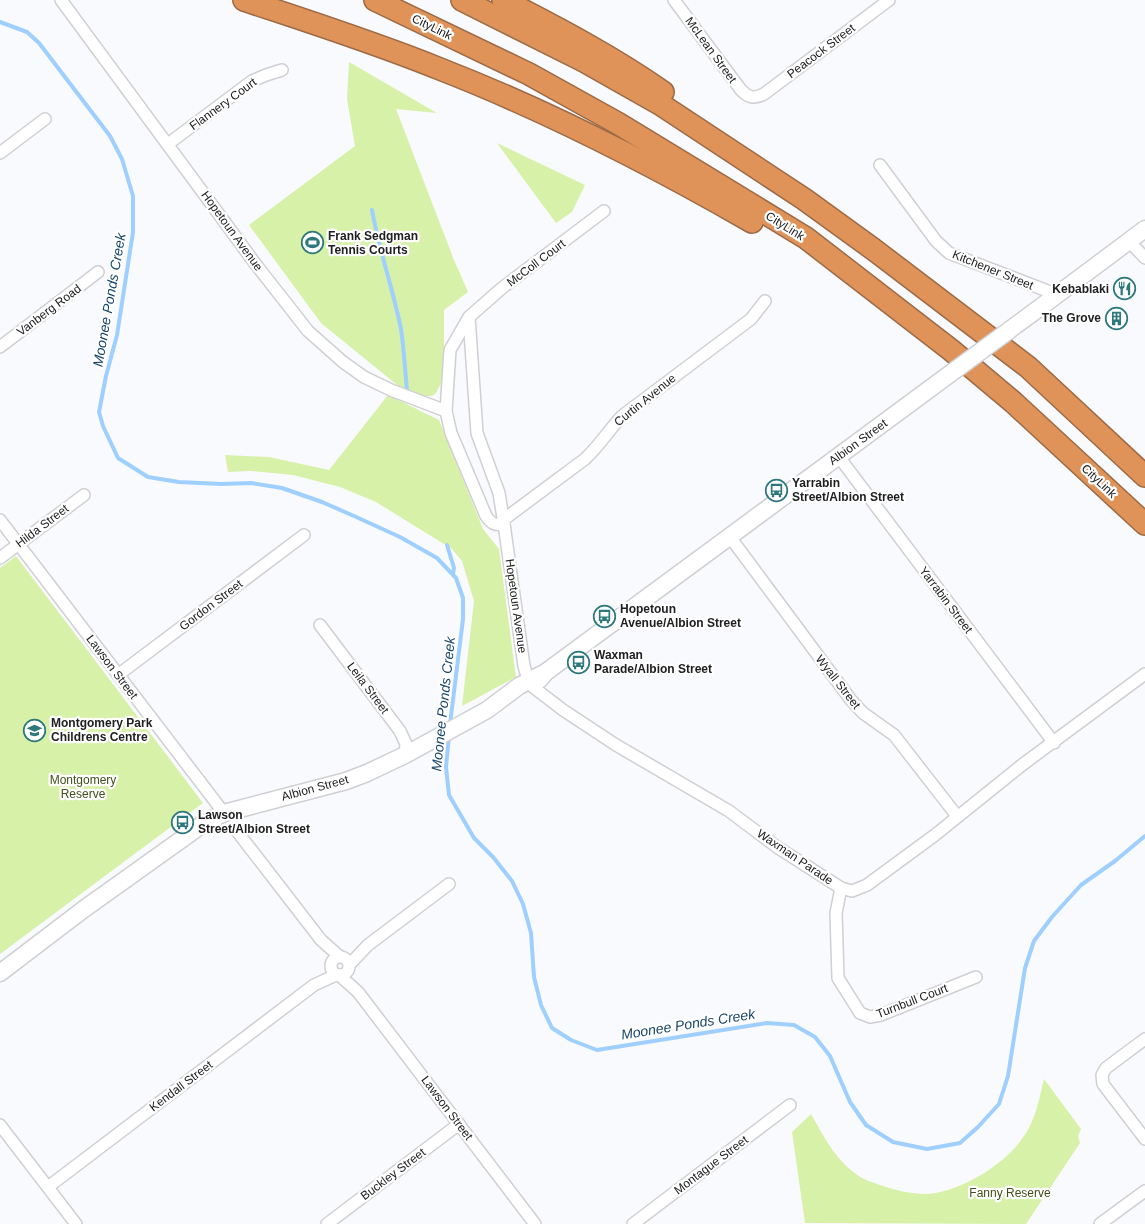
<svg xmlns="http://www.w3.org/2000/svg" width="1145" height="1224" font-family="Arial,sans-serif">
	<rect width="100%" height="100%" fill="#f9fafe"/>
	<!-- green -->
	<g fill="#d7f1a9">
		<path d="M349,62L437,113L396,109L454,260L468,292L444,310V347L441,383L436,393L432,396H421L402,389L321,323L249,225L355,146L347,99Z"/>
		<path d="M497,143L585,185L572,212L556,223Z"/>
		<path d="M388,395L439,420L483,529L499,549L516,677L462,706L474,601L462,561L452,549L376,502L340,487L293,475L250,471L228,472L225,455L269,457L329,470Z"/>
		<path d="M16,556L203,803L0,954V568Z"/>
		<path d="M1044,1079L1081,1129L1078,1136L1080,1143L1026,1224L805,1223L792,1132L811,1114C823,1135 835,1159 856,1174C863,1180 872,1182 880,1185C894,1190 911,1194 925,1194C959,1193 1006,1164 1024,1136C1036,1119 1039,1099 1044,1079Z"/>
	</g>
	<g fill="none" stroke-linecap="round" stroke-linejoin="round">
		<!-- stream -->
		<g stroke="#9ecffe" stroke-width="4">
			<path d="M0,22L27,32L39,43L110,136L122,159L133,196V232L117,335L106,376L99,412L103,426L118,458L148,477L179,482L221,484L251,483L282,488L322,502L354,516L400,537L437,558L456,578L463,598V619L450,724"/>
			<path d="M372,210C379,250 393,289 401,329C404,349 405,370 407,390"/>
			<path d="M447,545L454,568L453,574"/>
			<path d="M449,736L446,767L449,795L474,838L493,857L512,881L523,904L531,933L534,977L541,1005L552,1028L571,1040L597,1050L767,1023L794,1025L815,1037L830,1056L850,1102L866,1125L893,1142L927,1149L960,1143L978,1127L999,1104L1008,1076L1025,968L1034,941L1052,917L1081,885L1115,861L1145,836"/>
		</g>
		<defs>
			<g id="street">
				<path d="M61,0L257,266L308,331L343,362L364,377L391,390L446,411L451,433L486,516C491,523 495,526 504,524L524,666L526,673L533,687L563,710L616,745L729,811L777,847L841,888L852,891L867,885L935,835L1022,765L1145,674"/>
				<path d="M674,0L741,90C749,98 754,99 764,94L889,0"/>
				<path d="M168,144L252,81L266,75L282,70"/>
				<path d="M0,153L45,119"/>
				<path d="M880,165L936,241L949,253L1058,295"/>
				<path d="M1129,241L1145,258"/>
				<path d="M469,317L477,433L499,493L504,524"/>
				<path d="M0,347L98,272"/>
				<path d="M446,411L450,350L469,317L502,288L604,211"/>
				<path d="M839,457L1054,743"/>
				<path d="M0,520L224,813"/>
				<path d="M503,520L585,459C599,446 609,430 622,416L751,319L765,301"/>
				<path d="M730,537L851,700L863,713L894,735L957,816"/>
				<path d="M0,558L84,495"/>
				<path d="M320,625L400,731L406,744L405,755"/>
				<path d="M118,675L304,535"/>
				<path d="M236,830L321,940L339,956"/>
				<path d="M841,888L836,913L838,978L860,1013L870,1017L881,1015L976,977"/>
				<circle cx="340" cy="966" r="9"/>
				<path d="M349,965L368,945L449,884"/>
				<path d="M339,975L358,992L535,1224"/>
				<path d="M1145,1039L1106,1068L1102,1075L1103,1084L1145,1139"/>
				<path d="M0,1125L76,1224"/>
				<path d="M48,1187L314,985L336,975"/>
				<path d="M327,1224L459,1124"/>
				<path d="M633,1224L790,1105"/>
				<path d="M1100,1224L1145,1191"/>
			</g>
			<g id="secondary">
				<path d="M1042,306L1145,229"/>
				<path d="M539,680L546,672L920,396"/>
				<path d="M0,973L84,909L203,824L224,813L346,781L367,773L405,755L487,710L519,686L546,672"/>
			</g>
			<g id="highway">
				<path d="M244,0C310,22 376,43 440,69C548,111 651,164 752,222"/>
				<path d="M375,0L529,74L619,124L806,238L951,350L1013,402L1145,524"/>
				<path d="M462,0L584,61L660,104L804,199L873,249L1028,367L1145,476"/>
				<path d="M503,0C558,28 613,57 663,92"/>
			</g>
		</defs>
		<!-- street casing -->
		<use href="#street" stroke="#cfcfd4" stroke-width="14"/>
		<!-- secondary casing -->
		<use href="#secondary" stroke="#cfcfd4" stroke-width="19"/>
		<!-- highway casing -->
		<use href="#highway" stroke="#9c6b46" stroke-width="24"/>
		<!-- street -->
		<use href="#street" stroke="#fff" stroke-width="11"/>
		<!-- secondary -->
		<use href="#secondary" stroke="#fff" stroke-width="16"/>
		<!-- highway -->
		<use href="#highway" stroke="#df9359" stroke-width="21"/>
		<defs>
			<path id="secondary-bridge" d="M920,396L1042,306"/>
		</defs>
		<!-- secondary-bridge casing -->
		<use href="#secondary-bridge" stroke="#cfcfd4" stroke-width="19" stroke-linecap="butt"/>
		<!-- secondary-bridge -->
		<use href="#secondary-bridge" stroke="#fff" stroke-width="16"/>
	</g>
	<!-- icons -->
	<defs>
		<symbol id="stadium-ring" viewBox="-11 -11 22 22"><circle r="9.5" fill="#fff" stroke="#2e787c" stroke-width="1.5"/><path d="M0-5a6.5 5 0 1 0 0 10a6.5 5 0 1 0 0-10ZM-3.5-1.8h7v3.6h-7Z" fill="#2e787c"/></symbol>
		<symbol id="restaurant-ring" viewBox="-11 -11 22 22"><circle r="9.5" fill="#fff" stroke="#2e787c" stroke-width="1.5"/><path d="M-5-6h1v4h1v-4h1v4h1v-4h1v5L-1.5 .5V6h-2V.5L-5-1ZM5-6V6H3V1.5H1.5Q1.5-4 5-6Z" fill="#2e787c"/></symbol>
		<symbol id="building-ring" viewBox="-11 -11 22 22"><circle r="9.5" fill="#fff" stroke="#2e787c" stroke-width="1.5"/><path d="M-4-6H4V6H1V3H-1V6H-4ZM-2.5-4.3h1.7v1.8h-1.7ZM.8-4.3h1.7v1.8H.8ZM-2.5-1h1.7V.8h-1.7ZM.8-1h1.7V.8H.8Z" fill="#2e787c"/></symbol>
		<symbol id="bus-ring" viewBox="-11 -11 22 22"><circle r="9.5" fill="#fff" stroke="#2e787c" stroke-width="1.5"/><path d="M-5-6H5V4H4V6H2V4H-2V6H-4V4H-5ZM-3.5-4V0h7V-4ZM-3.5 1.2v1.5H-2V1.2ZM2 1.2v1.5H3.5V1.2Z" fill="#2e787c"/></symbol>
		<symbol id="school-ring" viewBox="-11 -11 22 22"><circle r="9.5" fill="#fff" stroke="#2e787c" stroke-width="1.5"/><path d="M0-5L7-2L0 1L-7-2ZM-4 1L0 2.5L4 1V4Q0 6-4 4Z" fill="#2e787c"/></symbol>
	</defs>
	<g fill-rule="evenodd">
		<use href="#stadium-ring" x="300" y="230" width="25" height="25"/>
		<use href="#restaurant-ring" x="1112" y="276" width="25" height="25"/>
		<use href="#building-ring" x="1104" y="306" width="25" height="25"/>
		<use href="#bus-ring" x="764" y="478" width="25" height="25"/>
		<use href="#bus-ring" x="592" y="604" width="25" height="25"/>
		<use href="#bus-ring" x="566" y="650" width="25" height="25"/>
		<use href="#school-ring" x="22" y="718" width="25" height="25"/>
		<use href="#bus-ring" x="170" y="810" width="25" height="25"/>
	</g>
	<g text-anchor="middle" stroke-width="4.5" stroke-linejoin="round" paint-order="stroke">
		<!-- street labels -->
		<g font-size="12" fill="#202022" stroke="#fff">
			<text transform="translate(432 27) rotate(26)" y="4">CityLink</text>
			<text transform="translate(711 50) rotate(54)" y="4">McLean Street</text>
			<text transform="translate(821 51) rotate(-37)" y="4">Peacock Street</text>
			<text transform="translate(223 104) rotate(-36)" y="4">Flannery Court</text>
			<text transform="translate(785 226) rotate(32)" y="4">CityLink</text>
			<text transform="translate(232 231) rotate(54)" y="4">Hopetoun Avenue</text>
			<text transform="translate(536 263) rotate(-37)" y="4">McColl Court</text>
			<text transform="translate(993 270) rotate(22)" y="4">Kitchener Street</text>
			<text transform="translate(49 310) rotate(-37)" y="4">Vanberg Road</text>
			<text transform="translate(645 400) rotate(-39)" y="4">Curtin Avenue</text>
			<text transform="translate(858 442) rotate(-36)" y="4">Albion Street</text>
			<text transform="translate(1099 481) rotate(43)" y="4">CityLink</text>
			<text transform="translate(42 526) rotate(-37)" y="4">Hilda Street</text>
			<text transform="translate(946 600) rotate(53)" y="4">Yarrabin Street</text>
			<text transform="translate(211 605) rotate(-37)" y="4">Gordon Street</text>
			<text transform="translate(516 606) rotate(82)" y="4">Hopetoun Avenue</text>
			<text transform="translate(112 667) rotate(53)" y="4">Lawson Street</text>
			<text transform="translate(838 682) rotate(52)" y="4">Wyall Street</text>
			<text transform="translate(368 688) rotate(53)" y="4">Leila Street</text>
			<text transform="translate(315 788) rotate(-15)" y="4">Albion Street</text>
			<text transform="translate(795 857) rotate(34)" y="4">Waxman Parade</text>
			<text transform="translate(912 1001) rotate(-21)" y="4">Turnbull Court</text>
			<text transform="translate(181 1086) rotate(-37)" y="4">Kendall Street</text>
			<text transform="translate(447 1108) rotate(53)" y="4">Lawson Street</text>
			<text transform="translate(711 1165) rotate(-37)" y="4">Montague Street</text>
			<text transform="translate(393 1174) rotate(-37)" y="4">Buckley Street</text>
		</g>
		<!-- poi labels -->
		<g font-size="12" font-weight="bold" fill="#202022" stroke="#fff" text-anchor="start">
			<text x="328" y="240">Frank Sedgman<tspan x="328" dy="14">Tennis Courts</tspan></text>
			<text x="1109" y="293" text-anchor="end">Kebablaki</text>
			<text x="1101" y="322" text-anchor="end">The Grove</text>
			<text x="792" y="487">Yarrabin<tspan x="792" dy="14">Street/Albion Street</tspan></text>
			<text x="620" y="613">Hopetoun<tspan x="620" dy="14">Avenue/Albion Street</tspan></text>
			<text x="594" y="659">Waxman<tspan x="594" dy="14">Parade/Albion Street</tspan></text>
			<text x="51" y="727">Montgomery Park<tspan x="51" dy="14">Childrens Centre</tspan></text>
			<text x="198" y="819">Lawson<tspan x="198" dy="14">Street/Albion Street</tspan></text>
		</g>
		<!-- park labels -->
		<g font-size="12" fill="#405019" stroke="#fff">
			<text x="83" y="784">Montgomery<tspan x="83" dy="14">Reserve</tspan></text>
			<text x="1010" y="1197">Fanny Reserve</text>
		</g>
		<!-- water labels -->
		<g font-size="14" font-style="italic" fill="#18446a" stroke="#fff">
			<text transform="translate(109 300) rotate(-80)" y="5">Moonee Ponds Creek</text>
			<text transform="translate(443 704) rotate(-84)" y="5">Moonee Ponds Creek</text>
			<text transform="translate(688 1024) rotate(-9)" y="5">Moonee Ponds Creek</text>
		</g>
	</g>
</svg>
